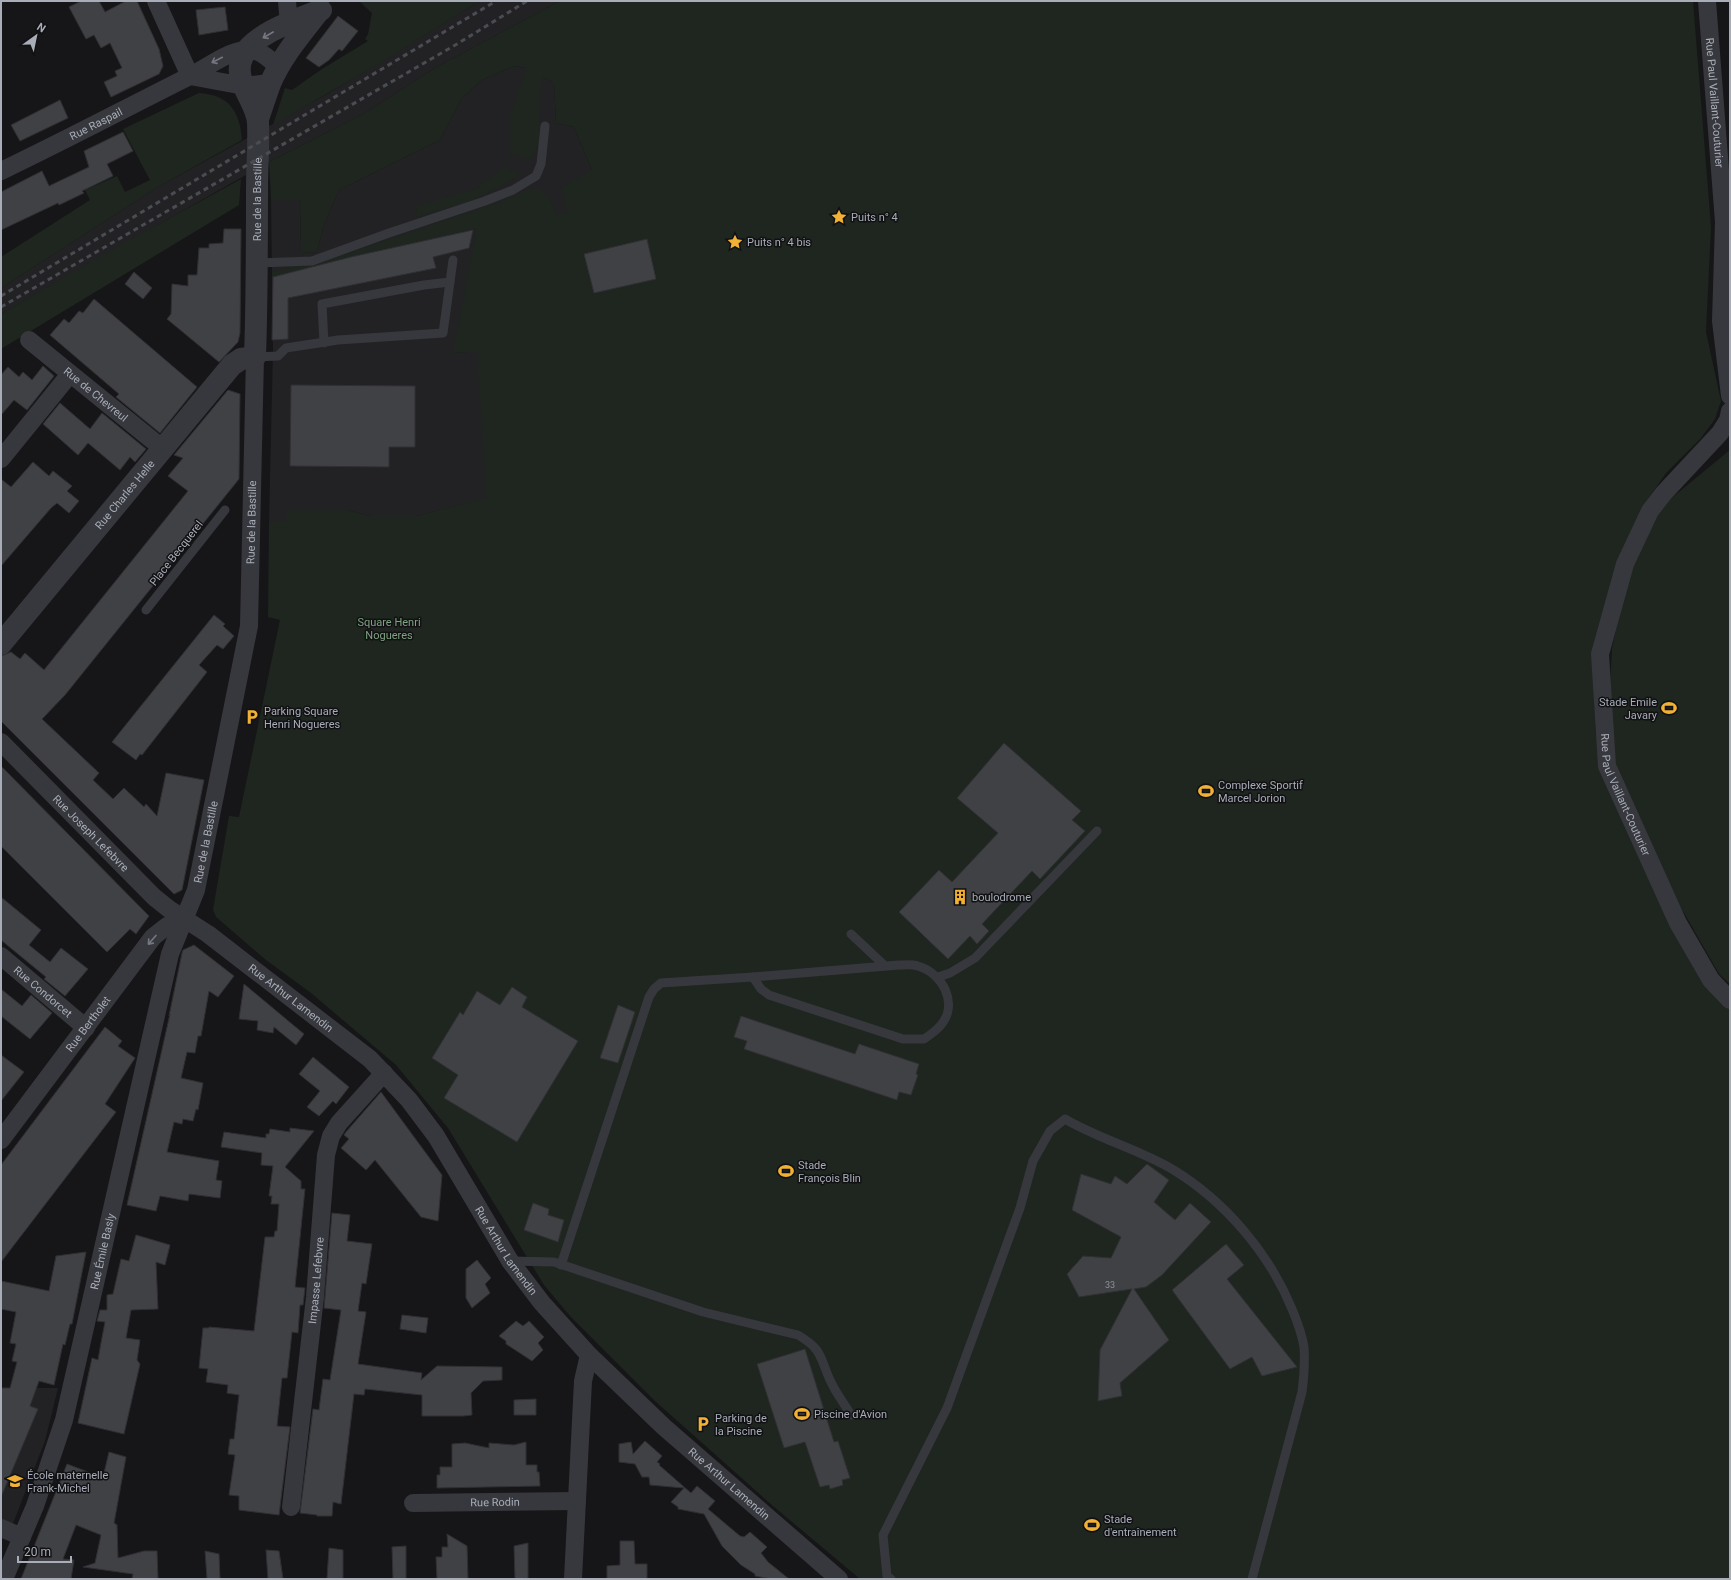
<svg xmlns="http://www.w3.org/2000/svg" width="1731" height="1580" font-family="Roboto,sans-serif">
	<rect width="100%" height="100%" fill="#161618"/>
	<!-- built -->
	<g fill="#222225">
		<path d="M480,1H560L435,68L365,113L269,162L1,314V288L158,187L329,93Z"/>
		<path d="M514,66L527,68L554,83L556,123L574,127L592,170L569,213L453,353L500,350L522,490L416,516H370L347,510H287V522H269L273,349L271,199L300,198L301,253L317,252L324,225L339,190L440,140L462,98L482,80Z"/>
		<path d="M1,1388H58L45,1441L12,1526L1,1521Z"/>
	</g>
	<!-- green -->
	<g fill="#1e261f">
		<path d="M359,1H480L373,67L273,125L285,88L292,90L322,69L368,41L365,39L368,34L372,13Z"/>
		<path d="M560,1H1693L1711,227L1706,332L1721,401L1715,419L1701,438L1666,473L1646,502L1601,643L1594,701L1596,736L1730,1011V1579H860L773,1506L655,1401L570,1316L544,1285L448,1128L396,1065L311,993L266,960L216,917L213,910L229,816L239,817L280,620L268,617L269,522H286L287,510H347L370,516H416L487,498L477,352L453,353L477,228L351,257L272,278V272L330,259L505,200C532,186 545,181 556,215L568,213L562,187L592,170L574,127L556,123L554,83L543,77L539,98L541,139L531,159L510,154V117L527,68L514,66L482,80L462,98L440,140L339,190L324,225L317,252L301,253L300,199H271L269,162L365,113L435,68Z"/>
		<path d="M199,93C229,95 240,111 242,140L158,187L1,288V257L90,200L85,190L117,176L125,192L150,180L123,129Z"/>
		<path d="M504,167L520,175L470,202L417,217L416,206L476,189Z"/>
		<path d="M241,179L239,205L1,349V314L110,251Z"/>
		<path d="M1730,450V984L1719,974L1679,904L1613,762L1610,684L1612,648L1625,591L1640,546L1662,506Z"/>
	</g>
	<!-- building -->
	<g fill="#404145" stroke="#303034">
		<path d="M81,1H99L105,12L126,1H137L159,49L163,66L159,74L111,97L104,82L117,76L115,71L122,68L110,43L101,48L94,35L86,39L69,7Z"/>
		<path d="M225,7L228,30L199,35L196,10Z"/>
		<path d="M338,16L358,31L342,51L339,49L329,60L319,67L306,58Z"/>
		<path d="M60,100L68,118L20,141L11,125Z"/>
		<path d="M123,132L133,151L107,164L113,176L82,191L84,193L59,205L58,203L1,230V192L42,171L49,186L89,167L84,151Z"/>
		<path d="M224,229H241L240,333L238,342L219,362L167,319L171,314L172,284L188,286V275H197L199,248H209V244L223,243Z"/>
		<path d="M473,230L469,248L433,257L436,268L288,298V339L272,340L273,277L351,257Z"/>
		<path d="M647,239L656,279L594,293L584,254Z"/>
		<path d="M134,272L152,288L143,299L125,284Z"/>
		<path d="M94,299L197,387L160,433L116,397L119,394L50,335L64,319L69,323L79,311L83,313Z"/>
		<path d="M43,366L54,376L27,410L14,400L1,415V375L8,367L19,377L23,372L32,380Z"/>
		<path d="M291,385L415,386V447H389V467L290,466Z"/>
		<path d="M228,390L240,394L239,479L65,695L42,719L99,773L93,780L113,799L124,788L144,807L146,804L157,816L166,773L204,780L182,890L174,894L1,721V656L11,652L20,659L25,653L44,670L188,491L168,476L183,458L174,455Z"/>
		<path d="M60,403L90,429L102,413L146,449L135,462L130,457L120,470L88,443L78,455L43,424Z"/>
		<path d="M33,462L49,476L53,471L63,479L72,486L67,491L79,501L69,513L57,503L51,508L1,566V479L11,487Z"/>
		<path d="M214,615L225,624L223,626L234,636L223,649L217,645L199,665L207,672L142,755L140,754L136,760L112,742Z"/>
		<path d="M1004,743L1081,811L1072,820L1085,831L1040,879L1032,871L982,924L989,931L977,944L970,936L948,959L899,912L939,870L952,882L998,833L957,798Z"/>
		<path d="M1,766L149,916L136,934L130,929L107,952L1,846Z"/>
		<path d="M1,897L41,930L29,945L50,962L61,948L88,969L65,996L44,979L46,977L1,940Z"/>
		<path d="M194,945L234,976L218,997L209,991L201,1036H198L195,1053L187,1052L181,1078L203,1083L198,1110L196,1109L193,1121L183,1119L182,1124L174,1122L167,1152L219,1161L216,1180L222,1181L220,1198L189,1194L188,1201L160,1196L156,1211L127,1205L170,1014L169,1016L182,953L183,950Z"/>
		<path d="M244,984L304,1034L296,1045L274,1027L273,1033L257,1030L258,1021L239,1019Z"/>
		<path d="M512,987L527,997L522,1007L578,1041L517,1142L444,1098L458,1075L432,1058L460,1012L463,1015L477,991L500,1005Z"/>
		<path d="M1,989L22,1006L31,995L52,1013L30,1039L1,1016Z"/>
		<path d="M618,1005L635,1012L618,1063L600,1058Z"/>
		<path d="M741,1016L855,1054L859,1044L919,1064L916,1074L918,1075L911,1095L899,1092L897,1100L744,1049L747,1041L734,1037Z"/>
		<path d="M105,1027L122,1041L118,1046L135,1058L105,1104L116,1112L1,1262V1165Z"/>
		<path d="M1,1055L24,1072L1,1101Z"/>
		<path d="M313,1057L349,1087L336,1104L333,1101L319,1116L307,1107L320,1091L299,1074Z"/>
		<path d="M381,1092L442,1175L438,1221L421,1217L375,1160L366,1170L341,1148L349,1139L344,1135L346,1132Z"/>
		<path d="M290,1128L314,1131L285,1167L301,1181V1189H305L295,1287L305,1288L303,1305H300L298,1333L292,1332L287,1378H282L277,1426L290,1427L279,1515L239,1510V1496L229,1495L235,1455L228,1454L230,1439H234L239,1395L227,1393L228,1385L206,1382L208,1369L199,1368L203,1328H209V1327L254,1331L265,1237H274L275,1231H277L279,1204H271L272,1196H269L273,1166L261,1165L262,1153L221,1147L224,1132L266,1138V1134H269L270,1129L290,1132Z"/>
		<path d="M1147,1164L1169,1180L1154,1202L1175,1220L1190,1203L1211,1222L1162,1275L1146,1287L1134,1289L1169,1340L1120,1383L1122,1396L1098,1401L1100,1350L1132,1289L1079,1297L1067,1274L1083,1256L1111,1258L1121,1237L1072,1210L1081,1174L1111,1184L1115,1176L1127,1184Z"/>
		<path d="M533,1203L549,1209L548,1215L564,1220L558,1242L524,1230Z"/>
		<path d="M332,1213L350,1215L347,1241L372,1244L366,1284L362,1283L358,1311L366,1312L358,1364L422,1373L421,1380L437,1366L502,1367V1380L483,1381L471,1393L472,1415L463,1416H422V1395L365,1389L364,1395L354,1394L341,1504L333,1502L332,1516H317V1515L300,1513L313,1409L319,1410L323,1379L330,1380L341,1310L324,1308Z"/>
		<path d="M136,1235L170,1245L165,1265L156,1262L158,1309L131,1310L126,1338L140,1340L137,1360L140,1364L124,1434L78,1423L92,1358L98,1360L101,1343L105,1322L97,1321L100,1310H107V1295L113,1294L121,1259L129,1261Z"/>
		<path d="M1226,1244L1244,1265L1227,1279L1297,1367L1262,1376L1252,1357L1230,1369L1172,1290Z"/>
		<path d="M86,1252L72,1324H70L65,1345L63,1344L54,1385L39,1381L30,1406L38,1409L1,1497V1388H10L17,1362L12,1361L16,1344L10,1343L16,1312L1,1309V1281L49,1291L56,1256Z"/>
		<path d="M477,1260L491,1278L485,1284L490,1293L472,1308L466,1298V1269Z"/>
		<path d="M402,1315L428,1318L426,1333L400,1329Z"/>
		<path d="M516,1321L523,1326L529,1321L544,1337L538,1343L543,1350L532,1361L506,1344V1341L499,1336Z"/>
		<path d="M805,1349L834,1442L838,1441L850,1478L842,1480L843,1485L830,1489L829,1485L820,1487L805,1442L784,1448L757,1364Z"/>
		<path d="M536,1399V1415H514V1400Z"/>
		<path d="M645,1441L662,1456L657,1462L660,1464L659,1465L691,1493L697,1486L715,1501L708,1509L740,1536L744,1537L750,1532L767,1547L761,1553L768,1562L789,1579H771L755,1576V1574L741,1565L722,1546L704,1514L678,1509V1507L671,1502L684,1488L650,1485L649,1477H642L635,1464L619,1462V1444L631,1442L633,1454Z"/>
		<path d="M526,1442V1465H537V1472H539L540,1486L437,1488V1475H440V1467H452V1444L465,1443L489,1448V1443L514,1445Z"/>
		<path d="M109,1452L126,1457L114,1523L117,1525L118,1558L144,1551H157L158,1579H132L133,1574L83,1567L95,1563L101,1535L76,1525L63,1559L74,1560L71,1579H21L67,1464L96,1475L97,1471L104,1473Z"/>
		<path d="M447,1534L467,1546L468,1579H437L436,1557H442V1547H448Z"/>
		<path d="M620,1541H634L635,1564H647V1579H607V1566L620,1565Z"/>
		<path d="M528,1543V1579H515L514,1546Z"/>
		<path d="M406,1546V1579H393L392,1547Z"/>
		<path d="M329,1548L343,1550V1579H327Z"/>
		<path d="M266,1550L279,1551L283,1579H268Z"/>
		<path d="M205,1551L219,1554L220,1579H207Z"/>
	</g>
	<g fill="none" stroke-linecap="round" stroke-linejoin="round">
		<!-- service -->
		<g stroke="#37383d" stroke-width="9">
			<path d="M257,263L312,261L389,233L485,201L513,190L536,176L541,164L545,126"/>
			<path d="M324,343L322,304L424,285L450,282"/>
			<path d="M255,357L278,356L286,348L338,340L443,333L453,260"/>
			<path d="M146,610L225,510"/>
			<path d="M851,934L885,966"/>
			<path d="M899,965C905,965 912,964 918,966C942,973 959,1003 941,1025C936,1031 930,1035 924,1039H903L769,995L761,989L753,977Z"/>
			<path d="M938,977L950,973L975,958L1097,831"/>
			<path d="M510,1261L554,1262L703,1312L798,1335C823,1350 819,1356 830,1380C835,1392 844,1403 851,1415"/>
			<path d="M561,1265L649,997L654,989L661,983L753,977"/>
			<path d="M891,1579L887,1576L883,1535L947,1408L1020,1208L1033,1161L1050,1131L1065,1119C1099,1139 1138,1149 1172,1169C1225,1201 1269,1253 1292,1309C1297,1321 1302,1334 1304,1347C1305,1362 1304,1377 1302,1392L1252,1579"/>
		</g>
		<!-- minor -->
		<g stroke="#37383d" stroke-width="18">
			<path d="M156,1L190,76"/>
			<path d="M287,1L288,13L294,35"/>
			<path id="s1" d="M1707,1L1724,222L1721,321L1730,396"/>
			<path d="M190,76L244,86L270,83"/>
			<path id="s2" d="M1,171C64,141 126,108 188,77C207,68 224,53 245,50C258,48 271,59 278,68"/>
			<path id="s3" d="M29,340L162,448"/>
			<path id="s4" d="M1730,411L1728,420L1720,433L1663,494L1650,511L1625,564L1600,654L1607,766L1678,923L1711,980L1730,1000"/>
			<path d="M1,459L70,374"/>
			<path id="s5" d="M1,742L154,897L169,909L208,934L370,1059L409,1100L436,1136L510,1261L542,1303L589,1355L664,1427L839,1579"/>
			<path id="s6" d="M1,956L86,1028"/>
			<path id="s7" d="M1,1140L153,937L167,926L184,919"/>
			<path id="s8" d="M413,1503L577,1501"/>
			<path id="s9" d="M291,1507L315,1297L326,1155L331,1136L339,1123L384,1073"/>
			<path d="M1,1528L22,1537"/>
			<path id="s10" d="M4,1579L35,1506L64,1420L170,954L196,890L249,626L255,357"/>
			<path d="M573,1579L583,1381L589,1355"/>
		</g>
		<!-- tertiary -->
		<g stroke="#37383d" stroke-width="22">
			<path d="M258,119C262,107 266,95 270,84C282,56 301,34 319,11"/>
			<path id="s11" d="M1,644L232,365L241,359L255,357C257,300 257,244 257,187C257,166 259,145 258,123C257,101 232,81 242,58C252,34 298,19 321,10"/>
		</g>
		<!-- rail -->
		<g stroke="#4a4c52" stroke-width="3" stroke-dasharray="5 4" stroke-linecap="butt">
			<path d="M1,296L496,1"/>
			<path d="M1,307L457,44L527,1"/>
		</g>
	</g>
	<!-- one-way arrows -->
	<defs><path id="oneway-shaft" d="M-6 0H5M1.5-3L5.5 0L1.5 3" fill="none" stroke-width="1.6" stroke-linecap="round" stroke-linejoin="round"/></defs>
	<g stroke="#757881">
		<use href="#oneway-shaft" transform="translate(268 35) rotate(150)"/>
		<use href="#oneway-shaft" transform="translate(217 60) rotate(153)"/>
		<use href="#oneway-shaft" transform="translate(152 940) rotate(131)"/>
	</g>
	<!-- icons -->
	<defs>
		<symbol id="sight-bare" viewBox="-9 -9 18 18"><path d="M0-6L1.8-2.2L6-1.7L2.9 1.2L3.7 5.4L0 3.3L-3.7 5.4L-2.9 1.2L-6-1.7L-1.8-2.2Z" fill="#f2b134" stroke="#111113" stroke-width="2.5" paint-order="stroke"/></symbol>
		<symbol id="stadium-bare" viewBox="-9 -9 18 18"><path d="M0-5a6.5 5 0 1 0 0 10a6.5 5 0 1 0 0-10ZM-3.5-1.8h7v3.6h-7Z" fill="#f2b134" stroke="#111113" stroke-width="2.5" paint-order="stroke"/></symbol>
		<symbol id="parking-bare" viewBox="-9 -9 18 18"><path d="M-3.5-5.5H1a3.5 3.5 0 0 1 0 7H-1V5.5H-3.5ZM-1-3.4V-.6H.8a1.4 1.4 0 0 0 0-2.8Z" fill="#f2b134" stroke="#111113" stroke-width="2.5" paint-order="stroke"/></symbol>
		<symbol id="building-bare" viewBox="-9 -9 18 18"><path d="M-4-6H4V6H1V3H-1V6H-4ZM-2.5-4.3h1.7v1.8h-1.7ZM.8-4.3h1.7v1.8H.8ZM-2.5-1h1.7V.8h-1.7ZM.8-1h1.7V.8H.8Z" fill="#f2b134" stroke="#111113" stroke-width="2.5" paint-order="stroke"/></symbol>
		<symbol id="school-bare" viewBox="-9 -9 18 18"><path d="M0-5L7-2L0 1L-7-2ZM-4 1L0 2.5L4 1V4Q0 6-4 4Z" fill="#f2b134" stroke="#111113" stroke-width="2.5" paint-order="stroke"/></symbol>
	</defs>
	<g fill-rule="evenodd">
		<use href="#sight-bare" x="828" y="206" width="22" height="22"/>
		<use href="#sight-bare" x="724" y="231" width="22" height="22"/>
		<use href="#stadium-bare" x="1658" y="697" width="22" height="22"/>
		<use href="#parking-bare" x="241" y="706" width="22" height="22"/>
		<use href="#stadium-bare" x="1195" y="780" width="22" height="22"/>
		<use href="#building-bare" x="949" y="886" width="22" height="22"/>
		<use href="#stadium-bare" x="775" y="1160" width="22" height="22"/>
		<use href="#stadium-bare" x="791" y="1403" width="22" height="22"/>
		<use href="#parking-bare" x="692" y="1413" width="22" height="22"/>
		<use href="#school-bare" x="4" y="1470" width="22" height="22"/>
		<use href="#stadium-bare" x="1081" y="1514" width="22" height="22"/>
	</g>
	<g text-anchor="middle" stroke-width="3" stroke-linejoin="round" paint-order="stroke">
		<!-- number labels -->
		<g font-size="9" fill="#8e929b">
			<text x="1110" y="1288">33</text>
		</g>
		<!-- street labels -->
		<g font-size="11" fill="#a8adb8" stroke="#111113">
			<text dy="4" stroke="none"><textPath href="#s1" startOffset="102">Rue Paul Vaillant-Couturier</textPath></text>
			<text dy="4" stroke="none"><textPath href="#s2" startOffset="106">Rue Raspail</textPath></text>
			<text dy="4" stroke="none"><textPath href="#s11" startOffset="545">Rue de la Bastille</textPath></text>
			<text dy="4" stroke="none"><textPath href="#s3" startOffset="86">Rue de Chevreul</textPath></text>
			<text dy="4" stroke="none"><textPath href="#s11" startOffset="194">Rue Charles Helle</textPath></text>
			<text dy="4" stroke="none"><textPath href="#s10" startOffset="1090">Rue de la Bastille</textPath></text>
			<text transform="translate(176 553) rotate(-52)" y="4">Place Becquerel</text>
			<text dy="4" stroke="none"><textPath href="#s4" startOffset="426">Rue Paul Vaillant-Couturier</textPath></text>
			<text dy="4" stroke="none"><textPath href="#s5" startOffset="128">Rue Joseph Lefebvre</textPath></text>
			<text dy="4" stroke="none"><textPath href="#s10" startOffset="766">Rue de la Bastille</textPath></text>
			<text dy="4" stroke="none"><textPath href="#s6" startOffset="55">Rue Condorcet</textPath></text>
			<text dy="4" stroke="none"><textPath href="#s5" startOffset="388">Rue Arthur Lamendin</textPath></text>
			<text dy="4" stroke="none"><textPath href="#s7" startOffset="145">Rue Bertholet</textPath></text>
			<text dy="4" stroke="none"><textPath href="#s5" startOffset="724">Rue Arthur Lamendin</textPath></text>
			<text dy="4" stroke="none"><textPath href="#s10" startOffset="343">Rue Émile Basly</textPath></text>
			<text dy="4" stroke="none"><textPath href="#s9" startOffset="228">Impasse Lefebvre</textPath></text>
			<text dy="4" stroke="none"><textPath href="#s5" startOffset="1048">Rue Arthur Lamendin</textPath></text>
			<text dy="4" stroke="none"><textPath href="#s8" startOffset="82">Rue Rodin</textPath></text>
		</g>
		<!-- poi labels -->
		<g font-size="11" fill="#a8adb8" stroke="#111113" text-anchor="start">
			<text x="851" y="221">Puits n° 4</text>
			<text x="747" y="246">Puits n° 4 bis</text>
			<text x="1657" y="706" text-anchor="end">Stade Emile<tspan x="1657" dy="13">Javary</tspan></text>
			<text x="264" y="715">Parking Square<tspan x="264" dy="13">Henri Nogueres</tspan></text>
			<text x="1218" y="789">Complexe Sportif<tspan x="1218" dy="13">Marcel Jorion</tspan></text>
			<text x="972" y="901">boulodrome</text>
			<text x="798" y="1169">Stade<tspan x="798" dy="13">François Blin</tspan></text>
			<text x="814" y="1418">Piscine d'Avion</text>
			<text x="715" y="1422">Parking de<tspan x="715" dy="13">la Piscine</tspan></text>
			<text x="27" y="1479">École maternelle<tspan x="27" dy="13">Frank-Michel</tspan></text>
			<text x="1104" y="1523">Stade<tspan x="1104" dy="13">d'entraînement</tspan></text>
		</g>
		<!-- park labels -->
		<g font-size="11" fill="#7fa381" stroke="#111113">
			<text x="389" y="626">Square Henri<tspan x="389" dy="13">Nogueres</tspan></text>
		</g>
	</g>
	<!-- border -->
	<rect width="1731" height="1580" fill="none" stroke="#a8adb8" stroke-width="4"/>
	<!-- north arrow -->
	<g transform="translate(36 36) rotate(33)" stroke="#111113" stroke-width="3" paint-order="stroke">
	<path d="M0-3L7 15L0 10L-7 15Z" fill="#a8adb8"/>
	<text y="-6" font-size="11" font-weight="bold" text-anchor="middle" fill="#a8adb8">N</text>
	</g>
	<!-- scale -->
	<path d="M18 1556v6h53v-6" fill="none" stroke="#a8adb8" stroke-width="2"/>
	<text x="24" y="1556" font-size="12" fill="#a8adb8" stroke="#111113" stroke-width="3" paint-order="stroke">20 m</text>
</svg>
